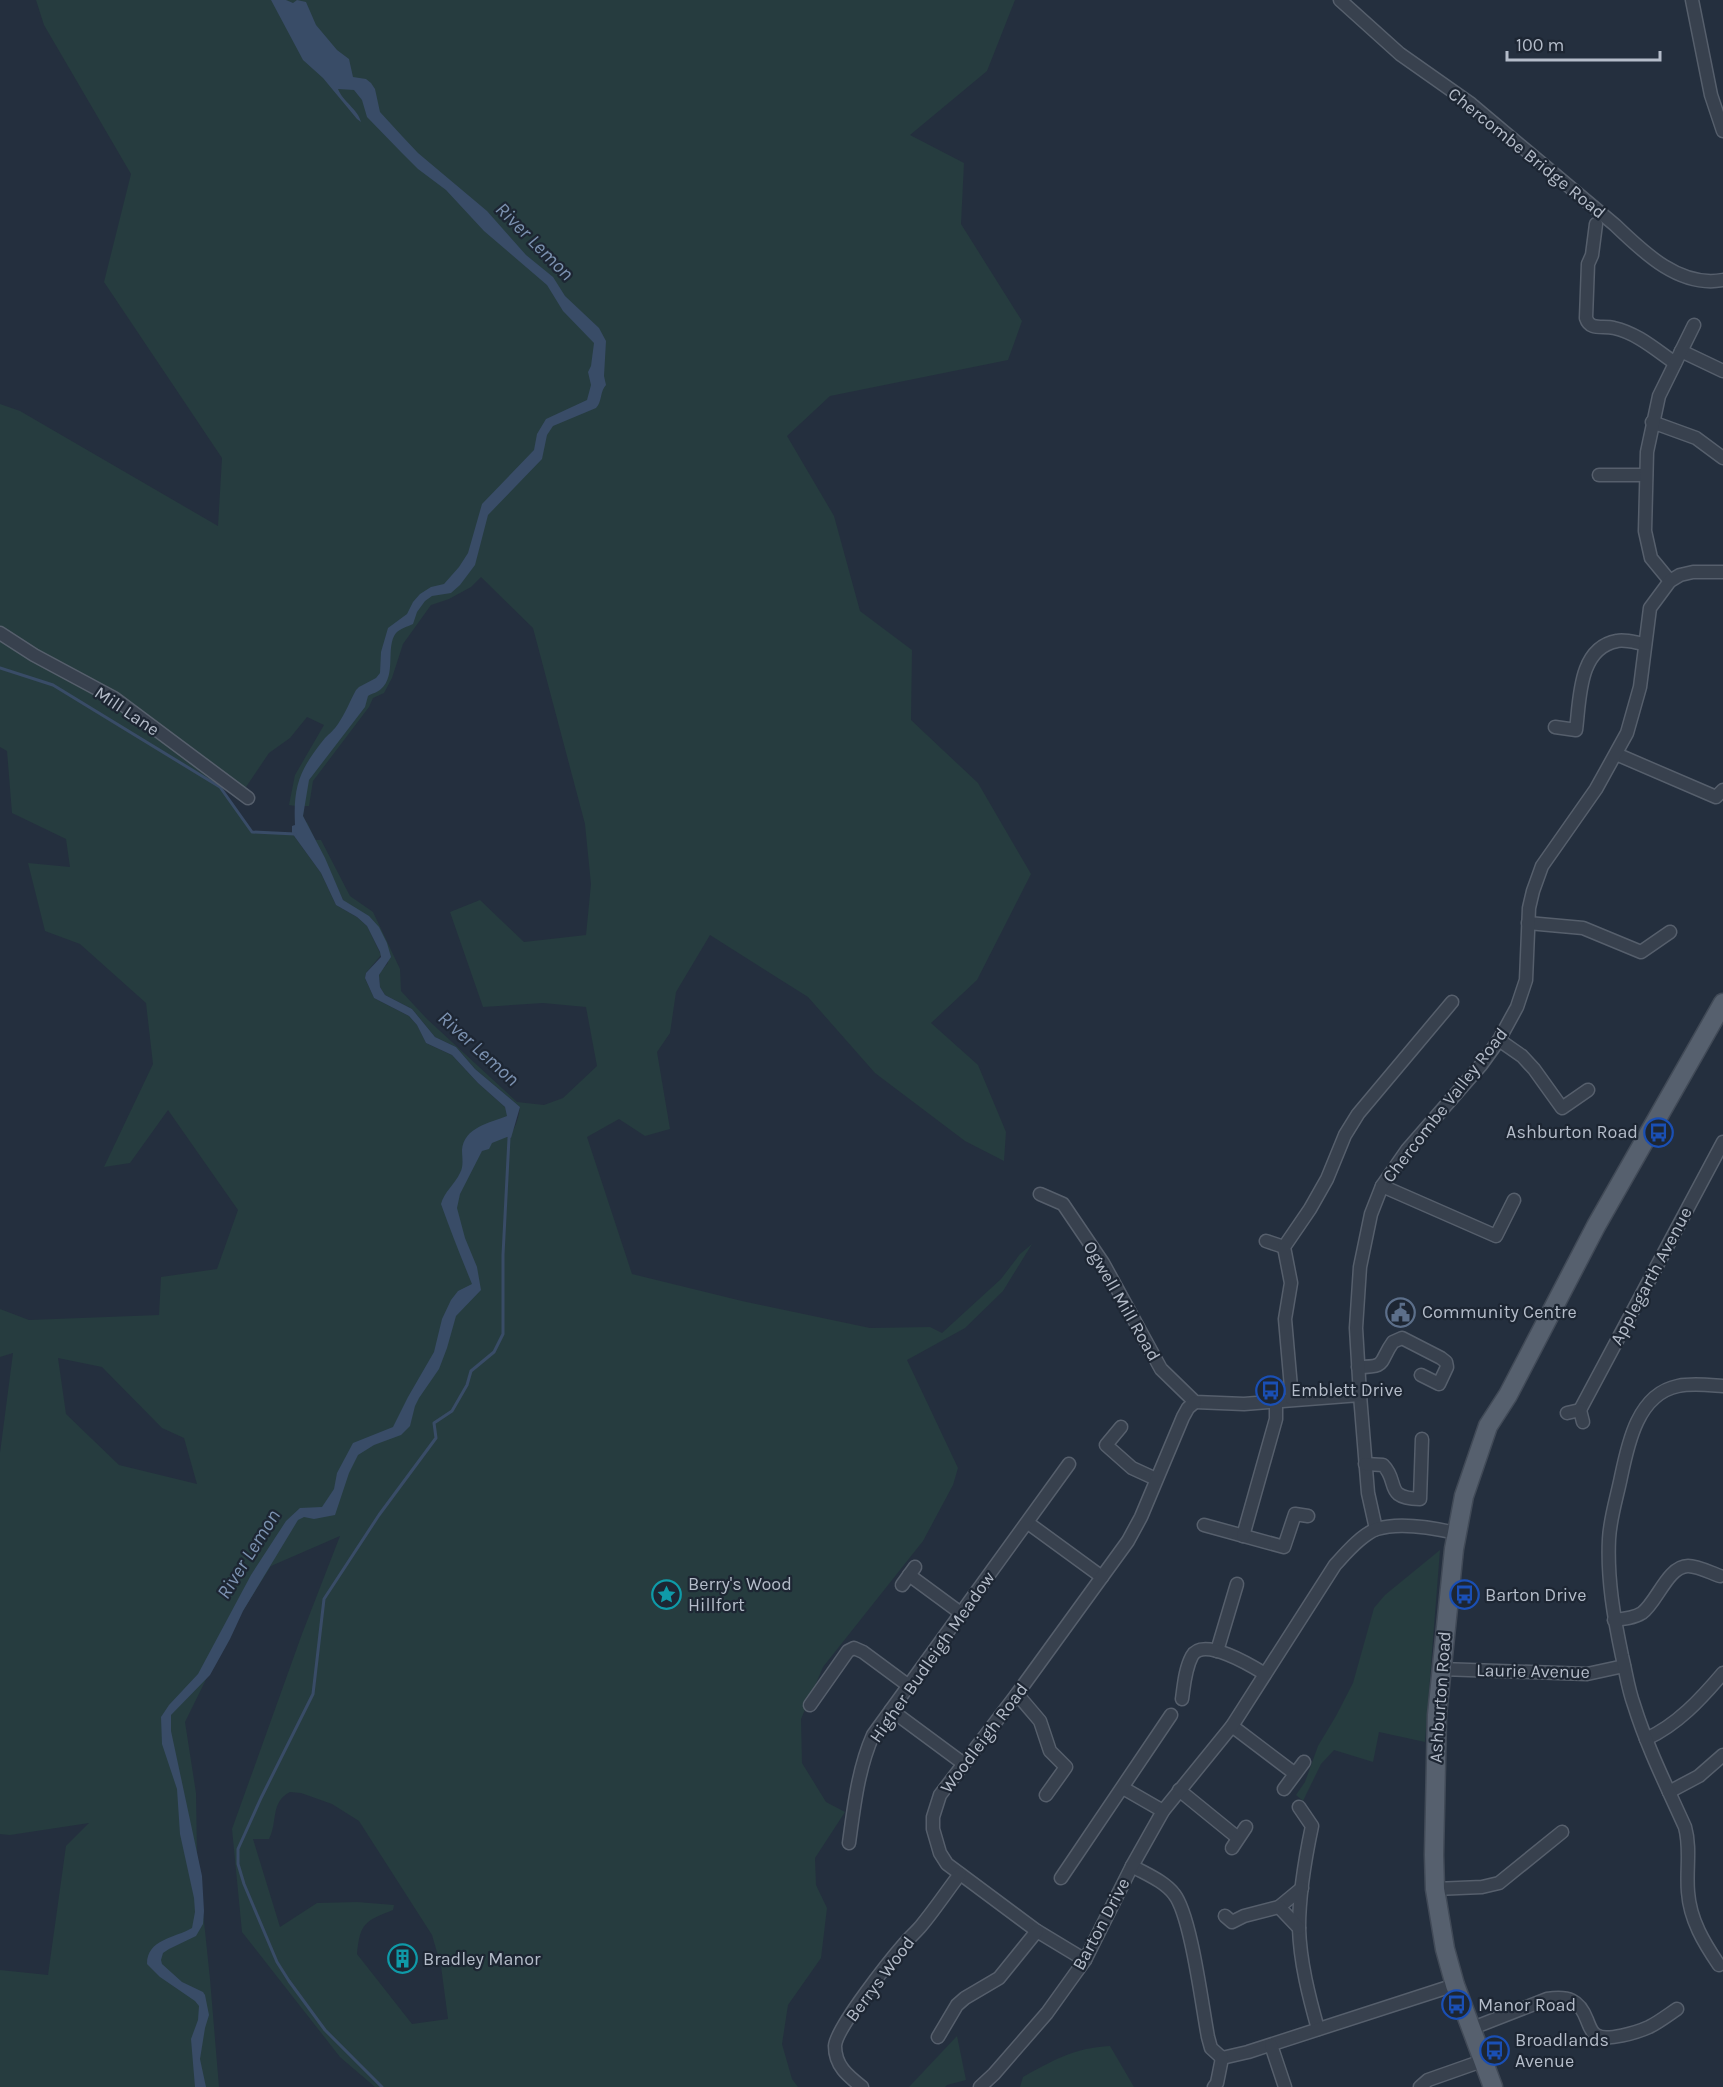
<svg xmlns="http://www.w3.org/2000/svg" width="1723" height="2087" font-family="Karla,sans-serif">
	<rect width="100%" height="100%" fill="#242f3e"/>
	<!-- green -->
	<g fill="#263c3f" fill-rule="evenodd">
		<path d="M36,0H1015L987,71L910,135L964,163L961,224L1022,321L1008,360L830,396L787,436L834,516L860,611L912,650L911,720L978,783L1031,874L977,980L931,1023L978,1065L1006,1132L1004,1161L965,1141L875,1073L808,997L710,935L676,992L670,1033L657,1052L670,1129L645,1136L619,1119L587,1137L632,1274L742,1301L870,1328L930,1327L942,1333L1001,1279L1020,1254L1032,1244L1003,1291L965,1328L907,1360L958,1468L953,1485L923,1541L823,1667L801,1719L802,1763L826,1802L845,1812L815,1858L816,1885L827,1908L821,1958L788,2005L782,2044L792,2079L798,2087H375L340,2057L242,1932L232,1829L302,1634L340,1536L271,1566L230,1631L185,1722L196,1793L197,1854L210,1979L219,2087H0V1970L48,1975L66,1846L89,1823L10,1835L0,1834V1453L13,1353L0,1357V1309L29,1320L159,1315L161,1277L217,1269L238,1210L168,1110L130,1163L104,1167L153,1064L146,1003L80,944L45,931L28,863L70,867L66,839L12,813L7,751L0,747V404L20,411L218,526L222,458L104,282L131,174L44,25ZM481,577L533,628L585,824L591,884L586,935L524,942L480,900L450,912L483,1007L543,1003L586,1007L597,1066L563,1098L544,1105L517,1102L427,1019L401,991L400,969L373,912L350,896L321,840H315L303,816L304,806H309L313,781L369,707L373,698L384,693L392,678L403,644L431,605L449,599L471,587ZM307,717L324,725L295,775L289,805L296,806L295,825L307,822L343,900L387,943L388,963L381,971L379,975L380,987L385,995L412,1009L435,1037L456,1047L475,1069L520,1107C519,1117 515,1130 508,1137L507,1110L505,1107L478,1083L452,1055L426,1043L417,1025L409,1016L374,998L365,978L366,973L381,955L367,926L357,917L336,905L321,873L292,833V826V835L264,831L252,832L220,787H246L269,753L290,738ZM58,1358L102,1367L162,1428L184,1438L197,1484L119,1465L66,1414ZM290,1792L301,1793L332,1804L359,1821L432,1935L441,1966L448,2019L412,2024L357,1954C360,1923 365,1921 393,1910L394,1905L357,1902L317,1903L280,1927L253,1839H269C278,1822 270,1802 290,1792Z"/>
		<path d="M1440,1550L1425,1742L1379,1732L1373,1762L1334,1750L1321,1764L1303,1801L1296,1795L1305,1782L1318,1746L1336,1716L1353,1683L1374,1608L1385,1595Z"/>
		<path d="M957,2036L966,2080L947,2085L945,2087H909Z"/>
		<path d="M1110,2046L1134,2087H1020L1023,2077C1054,2060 1073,2048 1110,2046Z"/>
	</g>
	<!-- water -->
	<path fill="#394c67" d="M271,0H286L293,3L297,0L306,2L316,25L337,50L349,59L353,77L366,79L371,83L375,89L380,112L402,136L418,153L487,211L526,255L553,277L565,296L599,328L606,341L604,376L606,385C600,391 602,402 596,408L553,426L547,435L542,459L488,515L475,565L460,585L451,593L432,596L425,601L417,612L413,624C407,627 401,628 396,633C385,647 397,675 381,689C377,693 372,693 368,696L365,707L309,780L303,816L325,858L343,900L369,916L379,927L387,943L391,957L379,975L380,987L385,995L412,1009L435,1037L456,1047L475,1069L520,1107L511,1138L507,1137L492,1143L489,1149L482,1151L460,1194L457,1208L465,1238L477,1267L481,1290L456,1316L447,1348L439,1369L419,1398L415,1406L410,1426L401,1435L374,1445L358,1455L349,1473L335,1515L314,1519L304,1517L298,1520L243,1611L230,1639L210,1675L171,1715V1731L202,1876L204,1911L203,1924L196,1936L169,1949L163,1953L161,1960L162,1964L182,1982L203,1992L205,1995L209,2015L205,2028L200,2059L206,2087H195L191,2039L198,2020L199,2006L195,2001L160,1977L147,1964C147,1939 175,1938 192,1928L195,1912L194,1898L180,1834L177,1789L162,1744L161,1717L169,1705L198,1674L251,1575L286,1521L300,1508L322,1507L334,1489L337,1473L353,1443L393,1427L408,1397L434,1352L442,1319L451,1300L458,1291L472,1284C461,1257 451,1232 441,1204C444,1192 455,1184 460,1173C464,1166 462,1157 462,1150C464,1127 490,1123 507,1116L505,1107L478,1083L452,1055L426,1043L417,1025L409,1016L374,998L365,978L366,973L381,957L380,952L367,926L357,917L336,905L321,873L292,833V826L295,825C293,785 300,769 325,738C329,734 335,729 338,724C345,714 350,701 356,690L359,687L376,678L380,673L381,652L388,628L407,614L413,602L420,594L431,587L444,584L459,567L468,553L482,504L534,450L537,434L546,419L587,400L591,385L588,372L591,366L594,343L563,311L547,285L484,231L446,190L418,169L401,152L367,117L362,100L354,90L338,89C343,102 358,109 361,122L357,119L323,78L303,60Z"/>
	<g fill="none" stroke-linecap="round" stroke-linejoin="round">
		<!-- stream -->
		<g stroke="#394c67" stroke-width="3">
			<path d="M0,668L53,685L220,787L252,832L295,834"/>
			<path d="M382,2087L325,2030L289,1981L277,1962L244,1884L238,1864V1849L261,1798L313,1694L324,1599L379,1515L436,1438L434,1423L452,1411L467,1385L471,1371L494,1352L503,1334V1255L509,1138"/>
		</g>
		<defs>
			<g id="minor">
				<path d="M1340,0L1400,54L1471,104L1615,225C1644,253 1680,288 1723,280"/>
				<path d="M1692,0L1711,95L1723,131"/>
				<path d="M1596,224L1592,255L1588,264L1586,318C1590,331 1603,325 1614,328C1637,333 1656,350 1675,363"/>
				<path d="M1681,351L1723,371"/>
				<path d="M1652,422L1696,438L1723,458"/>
				<path d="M1599,475H1646"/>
				<path d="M1670,581L1651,558L1645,531L1647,452L1659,396L1694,325"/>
				<path d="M0,633L34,655L114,698L248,798"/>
				<path d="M1555,727L1576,730C1580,700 1578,648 1617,641C1625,639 1637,643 1645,644"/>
				<path d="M1616,754L1716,797L1723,790"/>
				<path d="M1528,923L1583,928L1641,952L1670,932"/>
				<path d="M1499,1040L1522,1056L1534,1069L1562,1108L1588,1090"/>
				<path d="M1382,1186L1496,1236L1514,1200"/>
				<path d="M1040,1194L1063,1204L1103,1263L1161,1369L1195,1402L1244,1404L1360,1395L1368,1493L1376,1529"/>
				<path d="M1266,1241L1284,1247"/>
				<path d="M1358,1367C1388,1367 1378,1363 1393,1342L1402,1338L1441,1358L1446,1362L1447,1367L1439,1384L1421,1375"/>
				<path d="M1360,1395L1356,1328L1360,1267L1371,1214L1382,1186L1407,1150L1481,1065L1499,1040L1517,1007L1526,980L1529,908L1533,891L1542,866L1596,789L1627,733L1640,687L1650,608L1670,581L1680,575L1693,572H1723"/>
				<path d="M1292,1399L1285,1319L1291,1283L1284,1247L1310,1209L1327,1179L1345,1135L1358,1114L1452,1002"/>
				<path d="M1580,1410L1723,1142"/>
				<path d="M1567,1413L1580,1410L1583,1422"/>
				<path d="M1121,1427L1106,1445L1132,1468L1156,1479"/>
				<path d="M1365,1464L1383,1465C1400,1482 1383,1498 1420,1499L1422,1439"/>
				<path d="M1028,1523L1102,1577"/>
				<path d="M1204,1525L1284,1547L1295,1514L1308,1516"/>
				<path d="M1243,1536L1276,1419V1401"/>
				<path d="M909,1575L962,1614"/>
				<path d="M902,1585L915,1567"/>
				<path d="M1614,1620C1624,1619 1634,1618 1642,1613C1657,1602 1668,1566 1688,1566C1698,1566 1711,1573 1720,1576"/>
				<path d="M1217,1651L1237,1584"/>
				<path d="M1441,1669L1587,1674L1624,1666"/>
				<path d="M1017,1694L1040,1721L1050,1751L1066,1767L1046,1795"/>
				<path d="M1182,1699C1184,1685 1185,1669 1192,1656C1203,1636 1252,1666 1265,1674"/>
				<path d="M810,1705L848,1651L854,1648L863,1652L909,1686"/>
				<path d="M891,1710L964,1764"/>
				<path d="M1232,1726L1294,1773"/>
				<path d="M1646,1739C1677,1725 1701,1699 1723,1673"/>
				<path d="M1123,1788L1163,1811"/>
				<path d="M1284,1789L1304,1762"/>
				<path d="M1179,1790L1238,1838"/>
				<path d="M1669,1792L1699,1776L1723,1755"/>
				<path d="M1299,1807L1312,1826C1305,1859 1299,1895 1299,1928C1300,1962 1309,1997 1318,2029"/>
				<path d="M849,1843C854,1807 858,1769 873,1735L1069,1464"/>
				<path d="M1232,1848L1246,1827"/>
				<path d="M1132,1866C1146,1874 1164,1881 1174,1894C1191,1915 1202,2006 1208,2037L1211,2048L1222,2058L1248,2052L1455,1985"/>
				<path d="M1061,1878L1171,1715"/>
				<path d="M1435,1889L1482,1887L1499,1883L1562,1832"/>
				<path d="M1279,1907L1302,1888"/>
				<path d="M1225,1916L1232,1922L1244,1916L1279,1907L1299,1928"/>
				<path d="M1085,1960L1037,1931L947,1864L940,1853L933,1829V1817L940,1795L1017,1694L1128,1541L1141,1517L1183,1417L1188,1408L1195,1402"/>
				<path d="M1719,1965C1704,1943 1690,1920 1688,1892C1686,1870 1691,1848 1685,1827C1667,1787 1647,1747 1634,1705C1628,1689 1626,1672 1622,1656C1614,1618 1607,1579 1609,1539C1610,1518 1617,1497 1621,1477C1628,1443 1638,1394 1678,1386C1692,1383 1708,1385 1723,1386"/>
				<path d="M1470,2029L1547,1999C1568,1996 1579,1999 1587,2020C1589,2025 1591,2032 1596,2035C1606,2042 1638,2032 1649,2027C1659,2022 1668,2015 1677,2009"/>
				<path d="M938,2037L957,2005L965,1998L999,1978L1037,1931"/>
				<path d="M1271,2045L1285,2087"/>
				<path d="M862,2087C848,2076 835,2066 835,2046C836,2028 891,1959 905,1943C910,1937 916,1932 921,1926C935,1909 947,1891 960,1874"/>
				<path d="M980,2087L994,2074L1047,2013L1085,1960L1132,1866L1163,1811L1232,1726L1335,1565C1345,1554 1362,1534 1377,1529C1399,1522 1434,1528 1456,1533"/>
				<path d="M1214,2087L1217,2083L1222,2058"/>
				<path d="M1420,2087L1428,2080L1482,2061"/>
			</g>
			<path id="primary" d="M1493,2087L1455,1985L1445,1949L1435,1889L1434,1855L1437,1715L1454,1549L1464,1496L1488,1426L1508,1395L1596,1226L1723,1003"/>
		</defs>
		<!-- minor casing -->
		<use href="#minor" stroke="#565f6c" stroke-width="15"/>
		<!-- primary casing -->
		<use href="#primary" stroke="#414a57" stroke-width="21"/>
		<!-- minor -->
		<use href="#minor" stroke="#38414e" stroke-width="12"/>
		<!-- primary -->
		<use href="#primary" stroke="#56606e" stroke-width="18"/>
	</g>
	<!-- icons -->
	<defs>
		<symbol id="bus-ring" viewBox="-11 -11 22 22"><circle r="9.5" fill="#1d2633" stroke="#1a4fb4" stroke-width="1.5"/><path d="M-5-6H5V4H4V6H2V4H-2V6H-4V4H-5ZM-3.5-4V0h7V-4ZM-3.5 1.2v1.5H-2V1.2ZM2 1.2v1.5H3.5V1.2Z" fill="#1a4fb4"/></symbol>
		<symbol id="civic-ring" viewBox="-11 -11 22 22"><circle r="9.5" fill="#1d2633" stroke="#5c6f8a" stroke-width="1.5"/><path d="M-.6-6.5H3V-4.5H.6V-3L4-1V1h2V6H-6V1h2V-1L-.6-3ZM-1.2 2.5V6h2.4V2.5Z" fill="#5c6f8a"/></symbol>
		<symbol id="sight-ring" viewBox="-11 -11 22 22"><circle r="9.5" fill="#1d2633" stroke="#0f9aa8" stroke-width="1.5"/><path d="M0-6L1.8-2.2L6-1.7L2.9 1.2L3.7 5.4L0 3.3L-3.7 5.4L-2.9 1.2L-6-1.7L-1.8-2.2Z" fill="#0f9aa8"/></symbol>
		<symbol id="building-ring" viewBox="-11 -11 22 22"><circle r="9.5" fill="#1d2633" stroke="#0f9aa8" stroke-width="1.5"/><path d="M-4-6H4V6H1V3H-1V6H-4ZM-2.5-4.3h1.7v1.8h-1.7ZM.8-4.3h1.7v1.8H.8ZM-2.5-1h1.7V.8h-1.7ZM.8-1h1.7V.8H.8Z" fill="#0f9aa8"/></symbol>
	</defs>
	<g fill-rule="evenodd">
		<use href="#bus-ring" x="1642" y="1116" width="33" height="33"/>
		<use href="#civic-ring" x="1384" y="1296" width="33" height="33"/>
		<use href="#bus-ring" x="1254" y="1374" width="33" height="33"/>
		<use href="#sight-ring" x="650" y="1578" width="33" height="33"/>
		<use href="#bus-ring" x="1448" y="1578" width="33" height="33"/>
		<use href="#building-ring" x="386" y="1942" width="33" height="33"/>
		<use href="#bus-ring" x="1440" y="1988" width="33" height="33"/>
		<use href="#bus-ring" x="1478" y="2034" width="33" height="33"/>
	</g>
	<g text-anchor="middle" stroke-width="4.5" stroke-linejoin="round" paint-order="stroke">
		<!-- street labels -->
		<g font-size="18" fill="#b4bcc9" stroke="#1d2633">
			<text transform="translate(1527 153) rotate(39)" y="6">Chercombe Bridge Road</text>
			<text transform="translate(127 711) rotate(34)" y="6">Mill Lane</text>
			<text transform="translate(1445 1105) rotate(-52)" y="6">Chercombe Valley Road</text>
			<text transform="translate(1651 1276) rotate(-62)" y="6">Applegarth Avenue</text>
			<text transform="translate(1122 1301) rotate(60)" y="6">Ogwell Mill Road</text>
			<text transform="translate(932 1657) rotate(-55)" y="6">Higher Budleigh Meadow</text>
			<text transform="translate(1533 1671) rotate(1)" y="6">Laurie Avenue</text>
			<text transform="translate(1440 1697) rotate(-86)" y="6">Ashburton Road</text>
			<text transform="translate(984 1738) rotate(-53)" y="6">Woodleigh Road</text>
			<text transform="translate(1101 1924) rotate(-62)" y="6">Barton Drive</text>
			<text transform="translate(880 1979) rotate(-53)" y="6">Berrys Wood</text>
		</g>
		<!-- poi labels -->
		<g font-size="18" fill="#b4bcc9" stroke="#1d2633" text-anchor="start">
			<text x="1638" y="1138" text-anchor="end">Ashburton Road</text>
			<text x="1422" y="1318">Community Centre</text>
			<text x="1291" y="1396">Emblett Drive</text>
			<text x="688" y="1590">Berry's Wood<tspan x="688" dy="21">Hillfort</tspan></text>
			<text x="1485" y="1601">Barton Drive</text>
			<text x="423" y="1965">Bradley Manor</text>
			<text x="1478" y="2011">Manor Road</text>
			<text x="1515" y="2046">Broadlands<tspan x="1515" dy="21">Avenue</tspan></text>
		</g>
		<!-- water labels -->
		<g font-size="20" font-style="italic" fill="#7c92b1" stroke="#1d2633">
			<text transform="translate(535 241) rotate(45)" y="7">River Lemon</text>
			<text transform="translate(479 1048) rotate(42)" y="7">River Lemon</text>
			<text transform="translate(248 1554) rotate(-58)" y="7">River Lemon</text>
		</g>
	</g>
	<!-- scale -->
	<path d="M1507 51v9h153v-9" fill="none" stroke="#b4bcc9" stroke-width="3"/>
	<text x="1516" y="51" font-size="18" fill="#b4bcc9" stroke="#1d2633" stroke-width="4.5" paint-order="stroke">100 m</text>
</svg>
